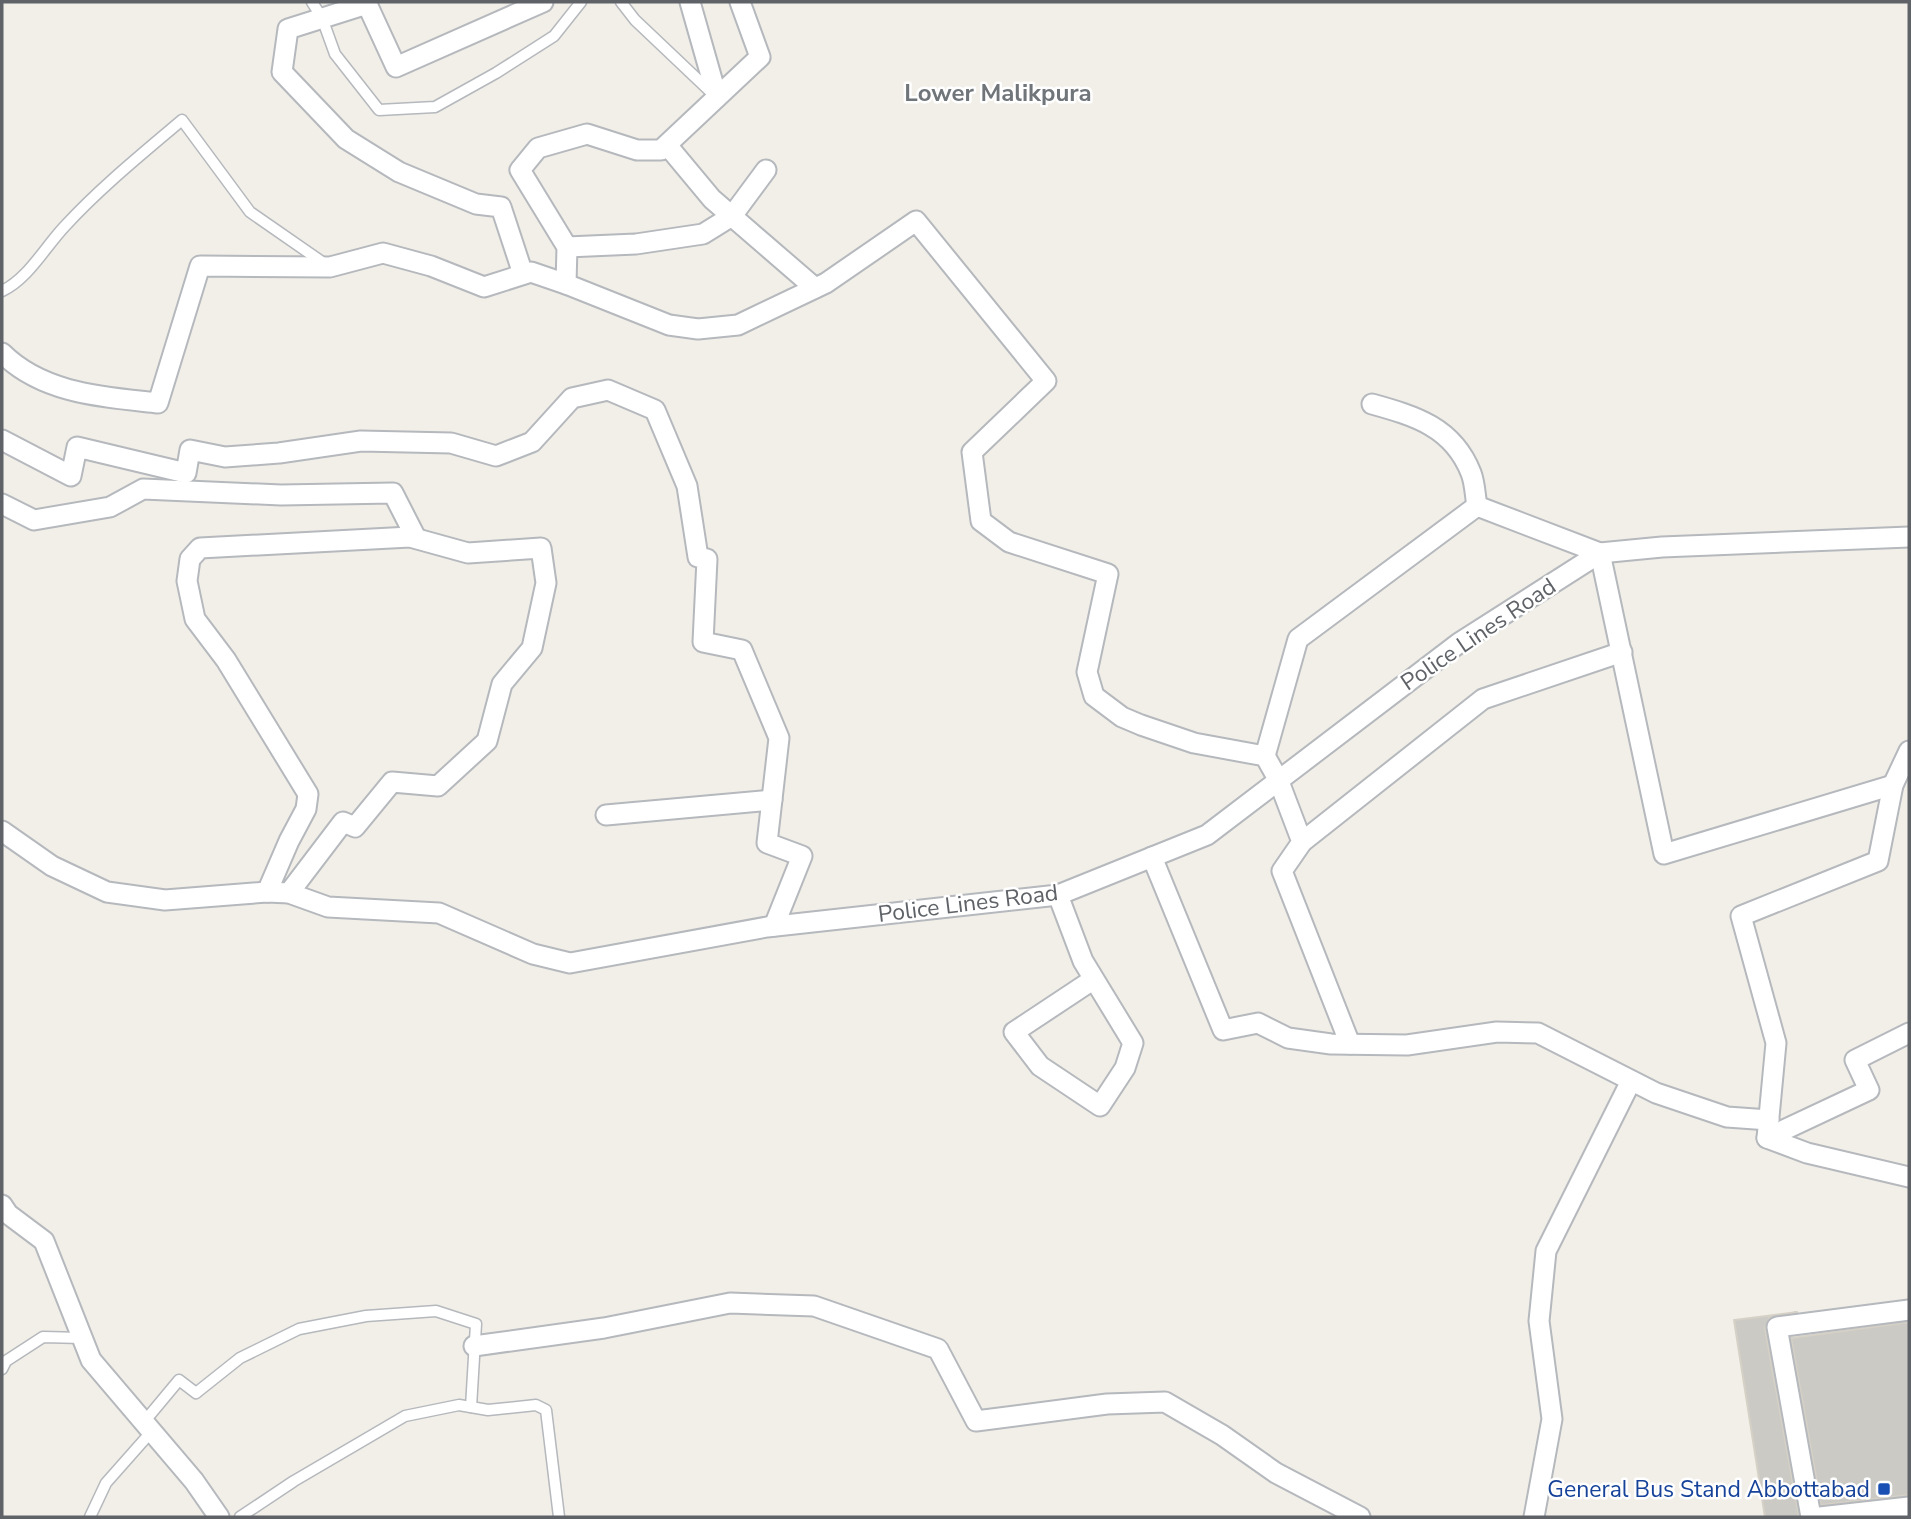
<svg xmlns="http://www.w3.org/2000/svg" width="1911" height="1519" font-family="'Nunito Sans',sans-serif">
	<rect width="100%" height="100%" fill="#f1efe8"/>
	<!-- building -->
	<g fill="#cccac5" stroke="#d6d1c6" stroke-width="2">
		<path d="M1798,1312L1770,1317L1765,1328L1799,1517H1765L1734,1320Z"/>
		<path d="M1909,1322V1495L1821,1505L1791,1338Z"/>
	</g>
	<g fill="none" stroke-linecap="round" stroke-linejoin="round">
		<defs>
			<g id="lane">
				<path d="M312,2L322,18L335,54L379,110L435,107L496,73L554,36L581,2"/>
				<path d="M621,2L635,20L712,93"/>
				<path d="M2,291C28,279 45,247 65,226C101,187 142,154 182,120L250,212L325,264"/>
				<path d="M2,1369L6,1361L43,1337L82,1338"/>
				<path d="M144,1422L179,1380L196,1393L240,1358L299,1329L366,1316L436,1311L476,1324L471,1407"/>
				<path d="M90,1517L106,1483L152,1431"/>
				<path d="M240,1517L294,1481L405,1416L459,1405L488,1410L536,1405L546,1410L559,1517"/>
			</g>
			<g id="street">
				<path d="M690,2L717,97"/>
				<path d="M667,145L712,199L815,288"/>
				<path d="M567,247L636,244L703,234L732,216L766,170"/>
				<path d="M523,274L501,207L476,204L399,172L346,139L282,72L288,29L367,4L396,67L543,2"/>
				<path d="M566,284L669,325L698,329L738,325L826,283L916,221L1046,381L972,452L981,521L1009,542L1108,574L1087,672L1094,696L1122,717L1141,725L1194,743L1265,756L1278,779L1302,842L1282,871L1350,1044"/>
				<path d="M2,353C43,394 104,397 158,403L200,266L330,267L383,253L431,266L484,287L531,272L566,284L567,247L520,170L538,148L587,134L637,150H661L760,57L740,2"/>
				<path d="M1372,404C1415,416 1453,427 1471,473C1475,483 1475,495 1477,506"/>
				<path d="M2,440L71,476L77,447L186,473L190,450L225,457L279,453L361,441L451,443L496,456L532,442L572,398L608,390L655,410L687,486L698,557L707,559L703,642L742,650L779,738L767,843L802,856L774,926"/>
				<path d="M2,504L34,520L110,507L143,489L281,495L393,493L416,538"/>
				<path d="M1477,506L1600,553L1664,854L1893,785"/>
				<path d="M1909,751L1893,785L1878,861L1741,916L1776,1043L1767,1138L1807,1153L1909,1177"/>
				<path d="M1265,756L1298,639L1477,506"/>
				<path d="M606,815L772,800"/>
				<path d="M2,831L52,866L107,892L165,900L267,892L289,893L328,907L439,913L533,954L570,963L767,927L1058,895L1207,835L1459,643L1600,553L1662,547L1909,537"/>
				<path d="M1302,842L1483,699L1622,652"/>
				<path d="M1152,857L1223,1030L1258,1023L1288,1038L1331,1044L1407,1045L1497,1032L1538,1033L1656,1093L1727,1117L1769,1120"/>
				<path d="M267,892L289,841L306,809L308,794L226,660L195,619L187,581L190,559L200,548L410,537L468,553L541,548L546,583L532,648L502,684L487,741L438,786L392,782L355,827L343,822L289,893"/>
				<path d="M1058,895L1083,961L1133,1043L1125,1068L1100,1106L1040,1066L1014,1032L1094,979"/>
				<path d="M1767,1138L1869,1090L1855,1060L1909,1033"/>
				<path d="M2,1205L8,1214L44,1241L91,1360L194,1481L219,1517"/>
				<path d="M474,1346L604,1328L730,1303L814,1306L938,1349L976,1421L1107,1404L1165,1402L1222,1435L1276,1473L1360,1517"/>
				<path d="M1534,1517L1552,1419L1539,1321L1546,1251L1631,1081"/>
				<path d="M1811,1517L1777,1327L1909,1310"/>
				<path d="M1820,1517L1909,1507"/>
			</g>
		</defs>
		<!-- lane casing -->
		<use href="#lane" stroke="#b5b8bc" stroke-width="13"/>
		<!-- street casing -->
		<use href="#street" stroke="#b5b8bc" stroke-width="23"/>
		<!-- lane -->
		<use href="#lane" stroke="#fff" stroke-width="10"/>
		<!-- street -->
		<use href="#street" stroke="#fff" stroke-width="19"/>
	</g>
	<!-- markers -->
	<rect fill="#1a4fb4" stroke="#fff" stroke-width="2.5" x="1877" y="1482" width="14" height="14" rx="3.5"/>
	<g text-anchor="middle" stroke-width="5" stroke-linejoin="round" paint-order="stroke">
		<!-- street labels -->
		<g font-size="23" fill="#5f6368" stroke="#fff">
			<text transform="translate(1478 634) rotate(-34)" y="8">Police Lines Road</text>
			<text transform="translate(968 903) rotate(-7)" y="8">Police Lines Road</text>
		</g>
		<!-- transit labels -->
		<g font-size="23" fill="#164399" stroke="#fff" text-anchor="end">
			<text x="1870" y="1497">General Bus Stand Abbottabad</text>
		</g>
		<!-- neighbourhood labels -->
		<g font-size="24" font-weight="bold" fill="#70757a" stroke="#fff">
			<text x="998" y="101">Lower Malikpura</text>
		</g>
	</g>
	<!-- border -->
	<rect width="1911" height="1519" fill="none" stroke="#5f6368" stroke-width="7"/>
</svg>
